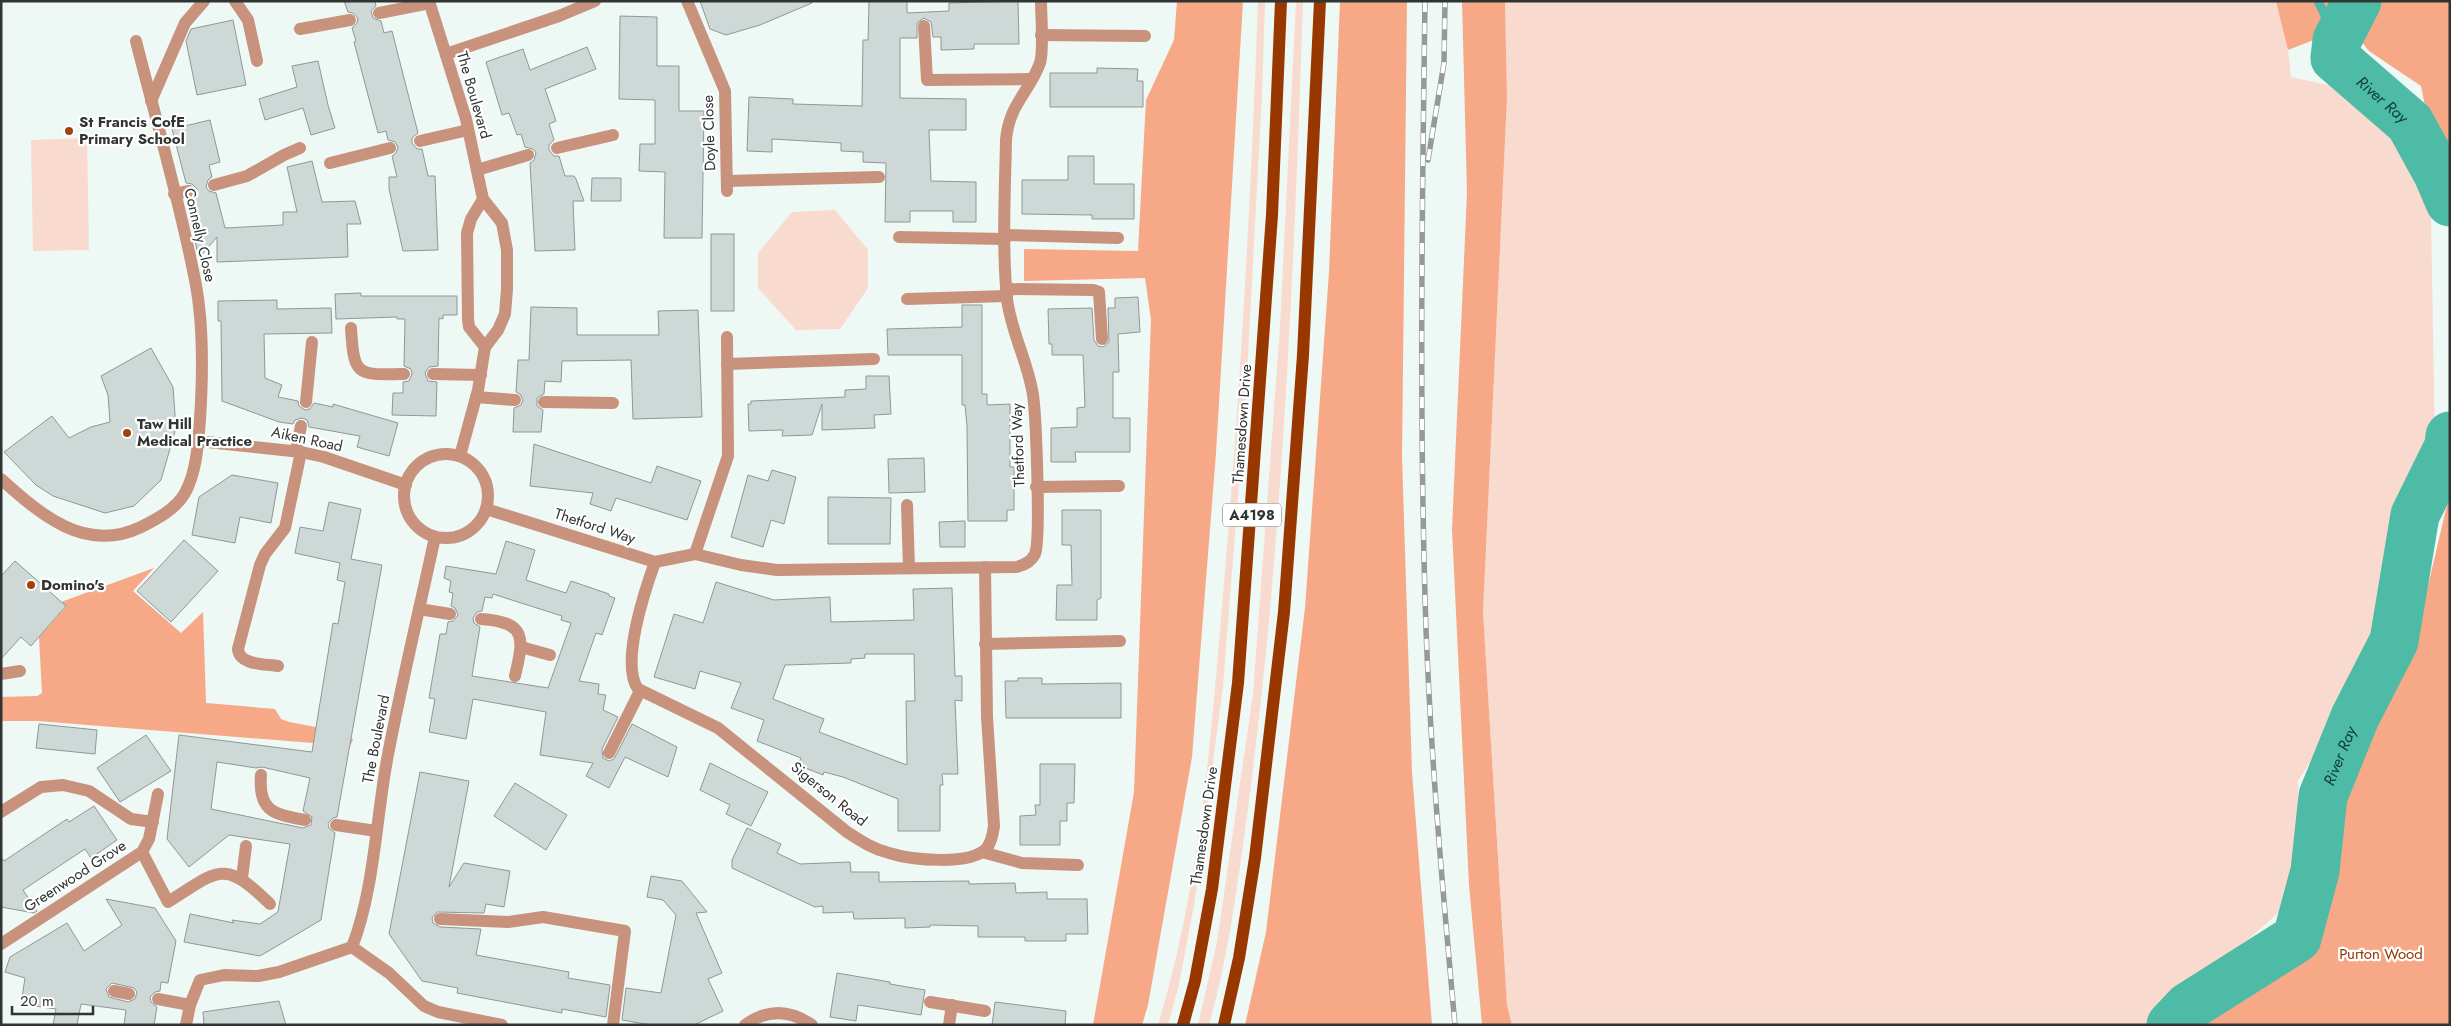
<svg xmlns="http://www.w3.org/2000/svg" width="2451" height="1026" font-family="Jost,sans-serif">
	<rect width="100%" height="100%" fill="#eef8f5"/>
	<!-- green -->
	<g fill="#f9dace">
		<path d="M1258,1H1265L1262,94L1246,393L1223,686L1195,900L1179,984L1168,1025H1158C1200,887 1211,739 1223,595C1240,398 1251,200 1258,1Z"/>
		<path d="M1296,1H1303C1296,215 1287,429 1267,642C1260,712 1252,782 1242,852C1234,910 1225,968 1209,1025H1198L1217,942L1253,694L1280,328Z"/>
		<path d="M1505,1H2343L2321,37L2288,50L2291,77L2346,89L2395,137L2431,218L2435,447L2403,534L2382,622L2348,702L2298,781L2297,861L2285,907L2151,1025H1512L1507,1005L1483,612L1507,98Z"/>
		<path d="M87,138L89,250L33,251L31,140Z"/>
		<path d="M835,210L868,250V288L840,329L796,330L758,288V253L792,212Z"/>
	</g>
	<!-- forest -->
	<g fill="#f7a887">
		<path d="M1177,1H1243L1216,453L1192,757L1148,1005L1142,1025H1093L1134,792L1151,320L1145,278L1024,281V249L1138,251L1146,100L1174,40Z"/>
		<path d="M1340,1H1407L1402,456L1412,773L1432,1025H1245L1266,932L1305,608L1329,272Z"/>
		<path d="M1462,1H1505L1507,98L1483,612L1507,1005L1512,1025H1482L1469,885L1452,529L1467,193Z"/>
		<path d="M2276,1H2336L2321,37L2288,50Z"/>
		<path d="M2370,1H2450V161L2428,121L2421,86L2369,51L2357,36L2362,12Z"/>
		<path d="M2450,492V1025H2184L2214,991L2247,980L2297,950L2321,920L2334,891L2341,849L2342,819L2336,798L2337,778L2374,713L2398,681L2412,654Z"/>
		<path d="M154,568L133,591L181,633L203,612L206,703L275,709L281,719L289,722L347,733L353,740L350,746L38,721H1V697L37,696L42,693L39,637L66,607L61,602Z"/>
	</g>
	<g fill="none" stroke-linecap="round" stroke-linejoin="round">
		<!-- stream -->
		<path stroke="#4ebba6" stroke-width="9" d="M2318,1L2337,40"/>
		<!-- river -->
		<g stroke="#4ebba6" stroke-width="49">
			<path id="s1" d="M2357,1L2337,40L2335,58L2410,123L2438,174L2450,202"/>
			<path id="s2" d="M2171,1025L2188,1007L2297,938L2315,871L2323,796L2355,717L2394,641L2415,515L2449,446L2450,436"/>
		</g>
	</g>
	<!-- building -->
	<g fill="#ced8d6" stroke="#8f9896" fill-rule="evenodd">
		<path d="M344,1H375L376,6L371,11L373,18L381,21L384,33L392,31L418,133L412,138V143L417,149H422L428,176H435L438,250L403,251L389,189V177H397L392,156L396,153L398,147L395,142L388,140L386,131L378,133L354,42L356,41L352,28L357,23L358,18L353,13L348,12Z"/>
		<path d="M700,1H812V3L760,25L726,35L710,29Z"/>
		<path d="M869,1H907V13L949,11V3L1018,1L1019,44H974V49L941,50V37H933L931,22L924,18L917,23V38H900V98L966,99V130H929L931,181L976,182V222H953V211H910V222H885L886,163L863,162V152L841,151V143L772,139V152L747,151L749,97L793,99V104L862,106L863,40H868Z"/>
		<path d="M620,16L657,17V66H679V111H704L702,238H664L665,172L639,171L640,144H655V100L619,99Z"/>
		<path d="M233,20L246,85L197,95L186,41L191,29Z"/>
		<path d="M587,47L596,69L545,89L556,121L549,124L554,140L549,145V150L554,156H559L565,176H574L576,179L584,201H573L575,250L535,251L530,163L534,160L536,153L533,149L525,147L521,134L517,135L509,113L502,115L486,62L523,49L530,70Z"/>
		<path d="M318,61L328,105L335,128L311,135L303,108L265,120L259,99L297,87L292,66Z"/>
		<path d="M1097,68L1138,69L1137,81H1143V107H1050V73H1097Z"/>
		<path d="M210,120L220,162L209,165L212,177L208,180L206,187L209,191L216,193L225,228L283,225V212H297L287,167L312,161L322,202L355,201L361,224H347L348,257L217,262V237L199,258L188,212L194,211L190,199L196,194L197,189L192,184L186,183L172,129Z"/>
		<path d="M1068,156H1094V184H1134V219H1092V215L1022,214V180H1068Z"/>
		<path d="M592,178H621V201H591Z"/>
		<rect x="711" y="234" width="23" height="77"/>
		<path d="M361,293V296H457V315H443V319L439,318L438,366L429,367L425,373L428,381L437,382L436,416L392,415L393,393H403V382L409,381L412,374L411,369L404,366L405,319H397V317L336,319L335,294Z"/>
		<path d="M1138,297L1140,332L1118,334L1119,372H1113V418H1130V452H1075L1076,462H1051V428L1077,427V408L1085,407L1083,355H1052V344H1049L1048,309L1092,308L1094,340L1098,346L1103,347L1109,342L1108,308H1115V298Z"/>
		<path d="M277,300V309L331,308L332,333L264,334L265,378L282,385L278,397L298,401L299,406L305,410L310,409L314,403L333,407V404L398,423L389,456L357,447L360,436L309,427L307,420L302,418L295,420L293,424L279,422L222,401L221,321H218V301Z"/>
		<path d="M962,305H982V394H987V405L1010,404V467H1014V510H1007V521H968L967,426L965,405H962V355H888L887,329L962,327Z"/>
		<path d="M531,307L577,308V335H659L658,311L698,310L702,417L633,419L631,360L562,361L561,382L545,381L544,394L537,398V406L543,410L541,432H513L514,408L521,405L523,400L520,394L516,392L518,360H529Z"/>
		<path d="M151,348L173,387L176,428L161,480L134,506L105,513L53,496L36,485L4,452L52,416L69,438L91,427L110,422L108,395L101,376Z"/>
		<path d="M866,376H889L891,414L874,415L875,428L822,430V404L812,435L782,436L783,430L749,431L748,404H751V401L845,397V390L866,389Z"/>
		<path d="M534,444L651,483L657,466L701,481L687,520L616,498L611,511L590,504L593,493L530,486Z"/>
		<path d="M924,458L925,492L889,493L888,459Z"/>
		<path d="M772,470L796,477L784,524L771,520L763,547L731,537L748,475L768,481Z"/>
		<path d="M232,475L278,483L271,523L240,517L235,543L192,535L199,497Z"/>
		<path d="M828,497L891,498L890,544H828Z"/>
		<path d="M329,502L361,509L351,559L382,565L337,817L333,818L328,823L329,828L335,833L321,920L260,956L184,942L190,914L234,923L232,920L260,924L278,912L290,844L229,835L189,867L167,839L179,735L312,752L333,623L338,624L345,582L337,580L340,563L295,553L300,527L323,531ZM217,762L256,768L262,767L310,778L303,811L312,817L311,825L303,828L211,809Z"/>
		<path d="M1062,510H1101V598L1097,600V620H1056L1057,585H1072L1071,545H1062Z"/>
		<path d="M965,521V547H940L939,522Z"/>
		<path d="M184,540L218,571L171,622L137,591Z"/>
		<path d="M506,541L535,550L526,580L566,593L571,581L609,594V596L615,598L602,635L596,633L579,681L599,684L598,694L606,695L603,710L618,717L602,749L603,758L609,761L614,759L632,724L677,747L668,777L625,757L609,788L586,776L593,763L540,755L546,712L473,699L466,739L429,732L435,699L429,698L440,634H446L448,622L453,621L458,615L455,608L451,606L453,593L449,592L451,581L444,578L446,566L496,574ZM493,594L562,616L561,620L571,623L548,688L472,676L480,627L474,623L473,618L477,612L482,611L485,597L492,598Z"/>
		<path d="M15,561L66,606L31,646L21,637L1,659V576Z"/>
		<path d="M716,582L774,600L830,597L831,622L914,620L913,589L952,588L955,676H962V701L955,700L958,774H942L943,785H940V831H898V799L843,777L824,772L823,775L798,765L801,758L757,741L764,720L731,708L741,683L700,671L695,689L654,677L674,614L703,623ZM865,654H914L915,701H906L907,765L819,732L824,719L773,699L785,665L851,663V659L865,658Z"/>
		<path d="M1018,678H1042V684L1121,683V718H1006L1005,681H1018Z"/>
		<path d="M39,724L97,730L95,754L36,748Z"/>
		<path d="M146,735L171,771L120,802L97,768Z"/>
		<path d="M710,763L768,792L751,826L726,814L730,805L700,790Z"/>
		<path d="M1040,764H1075L1074,803H1067V821H1060V845H1020V816L1036,815L1035,805H1040Z"/>
		<path d="M420,772L469,781L449,887L464,863L510,871L504,907L486,904L484,913L437,912L432,918L433,923L440,927L481,929L476,955L569,972L568,978L610,985L606,1017L562,1009V1013L457,993L458,988L422,981L389,934Z"/>
		<path d="M515,783L567,815L546,850L494,816Z"/>
		<path d="M94,806L117,840L91,858L85,849L23,890L37,911L34,913L1,907V857L4,861L67,819L69,822Z"/>
		<path d="M747,828L781,844L777,853L800,864L850,862L851,872H879V882L969,881V884L1015,883L1016,893L1047,892V899H1087L1088,934H1066V941H1025V937H978V926L930,925V927L905,928V918L854,919L853,912L823,913V906L815,907L732,868V860Z"/>
		<path d="M651,876L682,881L707,912L696,913L722,973L708,979L723,1011L694,1025H651L622,1020L626,988L661,993L676,915L663,900L647,897Z"/>
		<path d="M106,899L155,908L176,941L168,983L161,982L160,991L155,992L150,997L151,1002L157,1007L154,1025H124L126,1010L81,1004L77,1025H53L56,1009L21,1004L25,978L5,972L10,957L67,923L84,951L122,925ZM112,983L134,988L137,992L135,999L128,1002L109,997L106,989Z"/>
		<path d="M837,973L890,982V984L925,990L921,1015L858,1005L856,1021L830,1017Z"/>
		<path d="M279,1001L286,1025H204L203,1012Z"/>
		<path d="M995,1002L1066,1011L1065,1025H992Z"/>
	</g>
	<g fill="none" stroke-linecap="round" stroke-linejoin="round">
		<!-- service -->
		<g stroke="#c8927c" stroke-width="12">
			<path d="M235,1L248,20L257,61"/>
			<path d="M379,13L430,3"/>
			<path d="M924,26L927,80L1032,79"/>
			<path d="M300,29L350,20"/>
			<path d="M1041,35L1145,36"/>
			<path d="M151,101L185,23L204,1"/>
			<path d="M420,141L468,130"/>
			<path d="M557,148L613,135"/>
			<path d="M330,163L390,148"/>
			<path d="M477,170L528,155"/>
			<path d="M214,185L247,176L284,155L300,148"/>
			<path d="M174,194L189,191"/>
			<path d="M1005,235L1118,238"/>
			<path d="M899,237L1005,239"/>
			<path d="M1006,289L1093,290L1099,292L1102,339"/>
			<path d="M907,299L1007,296"/>
			<path d="M351,328C354,376 356,375 404,374"/>
			<path d="M433,374L481,375"/>
			<path d="M476,397L515,400"/>
			<path d="M306,402L312,342"/>
			<path d="M544,402L613,403"/>
			<path d="M296,451L301,426"/>
			<path d="M1036,487L1119,486"/>
			<path d="M907,505L909,568"/>
			<path d="M419,609L450,614"/>
			<path d="M481,619C527,622 524,638 515,676"/>
			<path d="M985,644L1120,641"/>
			<path d="M521,647L550,655"/>
			<path d="M278,666C265,664 239,665 238,649L260,565L265,554L285,528L301,452"/>
			<path d="M1,674L20,671"/>
			<path d="M609,753L640,691"/>
			<path d="M261,775C258,812 274,814 305,820"/>
			<path d="M1,812L41,787L63,785L89,791L131,819L153,822"/>
			<path d="M336,825L376,831"/>
			<path d="M142,852L168,902C219,870 223,858 270,904"/>
			<path d="M982,852L1022,863L1078,865"/>
			<path d="M242,878L246,846"/>
			<path d="M440,919L508,922L543,917L625,931L613,1025"/>
			<path d="M114,991L129,994"/>
			<path d="M158,999L190,1005"/>
			<path d="M930,1002L985,1011"/>
			<path d="M949,1025L952,1005"/>
		</g>
		<!-- minor -->
		<g stroke="#c8927c" stroke-width="12">
			<path d="M429,1L466,119L483,199L502,223L507,250V289L505,314L498,330L485,347L478,390L460,456"/>
			<path d="M687,1L725,91L727,191"/>
			<path d="M446,54L559,16L595,1"/>
			<path d="M727,181L879,177"/>
			<path d="M483,199L471,219L467,233L468,319L469,327L485,347"/>
			<path d="M727,364L874,359"/>
			<path d="M198,441L301,452L324,457L406,485"/>
			<circle cx="446" cy="496" r="42"/>
			<path d="M1,479C40,514 85,554 141,527C157,519 176,509 185,493C197,471 198,443 200,419C203,373 204,325 195,280C179,199 156,120 136,41"/>
			<path d="M486,509L655,562L695,554L741,565L777,570L1017,567C1025,565 1031,562 1035,554C1041,540 1036,416 1033,395C1028,362 1011,332 1007,299C1002,246 1005,192 1006,140C1009,104 1029,93 1040,63C1044,52 1041,15 1041,1"/>
			<path d="M695,554L728,456L727,337"/>
			<path d="M655,562C645,590 620,664 638,689L718,728L847,832C861,841 873,849 889,853C911,860 971,866 987,848C992,841 993,833 994,826L987,717L985,567"/>
			<path d="M1,944L142,852L149,839L158,794"/>
			<path d="M352,947C374,891 376,820 387,760C401,685 419,611 435,537"/>
			<path d="M352,947L389,973L424,1006L438,1012L502,1025"/>
			<path d="M186,1025L190,1005L200,980L224,975L258,976L279,972L352,947"/>
			<path d="M745,1025C767,1009 789,1009 812,1025"/>
		</g>
		<!-- primary -->
		<g stroke="#983800" stroke-width="12">
			<path d="M1183,1025L1195,981L1212,889L1238,683L1272,215L1281,1"/>
			<path d="M1224,1025L1239,958L1255,858L1284,612L1303,355L1320,1"/>
		</g>
		<defs>
			<g id="rail">
				<path d="M1425,1C1422,211 1419,420 1426,629C1431,761 1443,893 1455,1025"/>
				<path d="M1428,160L1444,63L1445,1"/>
			</g>
		</defs>
		<!-- rail casing -->
		<use href="#rail" stroke="#939a98" stroke-width="5.5"/>
		<!-- rail -->
		<use href="#rail" stroke="#fff" stroke-width="4" stroke-dasharray="11" stroke-linecap="butt"/>
	</g>
	<!-- markers -->
	<g fill="#a4400a" stroke="#fff" stroke-width="2">
		<circle cx="69" cy="131" r="5"/>
		<circle cx="127" cy="433" r="5"/>
		<circle cx="31" cy="585" r="5"/>
	</g>
	<g text-anchor="middle" stroke-width="4.5" stroke-linejoin="round" paint-order="stroke">
		<!-- shield labels -->
		<rect fill="#fff" stroke="#6e7170" stroke-width="1" x="1223" y="503.5" width="58" height="23" rx="4"/>
		<g font-size="14" font-weight="bold" fill="#303433">
			<text x="1252" y="520">A4198</text>
		</g>
		<!-- street labels -->
		<g font-size="15" fill="#303433" stroke="#fff">
			<text transform="translate(474 95) rotate(74)" y="5">The Boulevard</text>
			<text transform="translate(709 133) rotate(-92)" y="5">Doyle Close</text>
			<text transform="translate(200 235) rotate(77)" y="5">Connelly Close</text>
			<text transform="translate(1242 424) rotate(-86)" y="5">Thamesdown Drive</text>
			<text transform="translate(307 439) rotate(12)" y="5">Aiken Road</text>
			<text transform="translate(1018 445) rotate(-92)" y="5">Thetford Way</text>
			<text transform="translate(595 526) rotate(18)" y="5">Thetford Way</text>
			<text transform="translate(376 739) rotate(-79)" y="5">The Boulevard</text>
			<text transform="translate(829 794) rotate(39)" y="5">Sigerson Road</text>
			<text transform="translate(1204 826) rotate(-82)" y="5">Thamesdown Drive</text>
			<text transform="translate(75 876) rotate(-33)" y="5">Greenwood Grove</text>
		</g>
		<!-- poi labels -->
		<g font-size="15" font-weight="bold" fill="#303433" stroke="#fff" text-anchor="start">
			<text x="79" y="127">St Francis CofE<tspan x="79" dy="17">Primary School</tspan></text>
			<text x="137" y="429">Taw Hill<tspan x="137" dy="17">Medical Practice</tspan></text>
			<text x="41" y="590">Domino's</text>
		</g>
		<!-- park labels -->
		<g font-size="15" fill="#8e3400" stroke="#fff">
			<text x="2381" y="959">Purton Wood</text>
		</g>
		<!-- water labels -->
		<g font-size="16" font-style="italic" fill="#0b3e35" stroke="#fff">
			<text dy="6" stroke="none"><textPath href="#s1" startOffset="125">River Ray</textPath></text>
			<text dy="6" stroke="none"><textPath href="#s2" startOffset="342">River Ray</textPath></text>
		</g>
	</g>
	<!-- border -->
	<rect width="2451" height="1026" fill="none" stroke="#303433" stroke-width="5"/>
	<!-- scale -->
	<path d="M12 1006v8h81v-8" fill="none" stroke="#303433" stroke-width="2.5"/>
	<text x="20" y="1006" font-size="15" fill="#303433" stroke="#ffffff" stroke-width="4" paint-order="stroke">20 m</text>
</svg>
